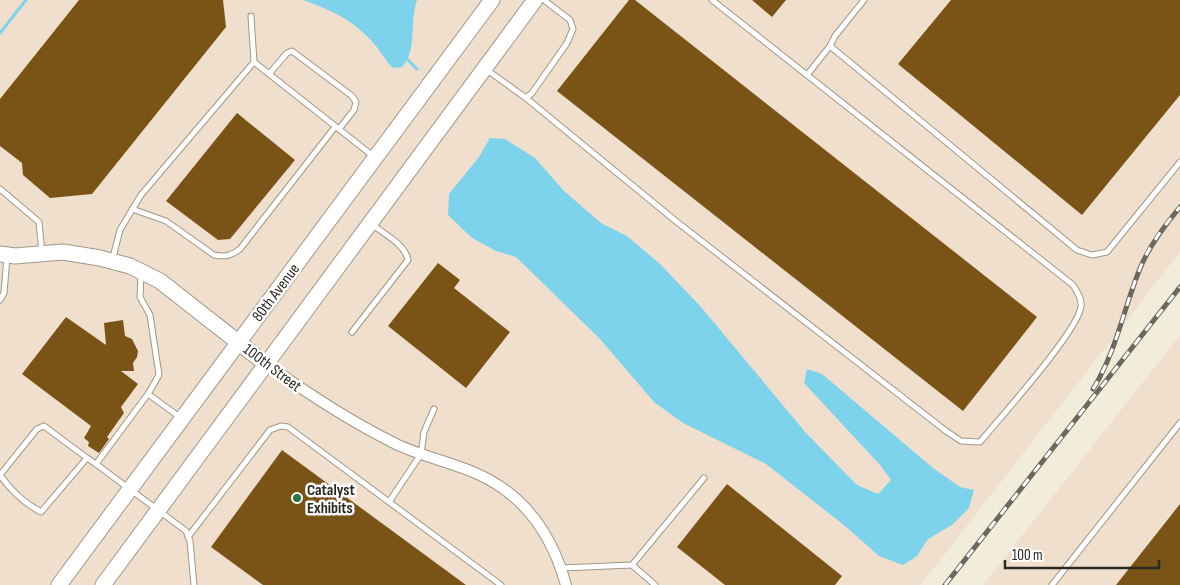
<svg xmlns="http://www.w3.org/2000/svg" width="1180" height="585" font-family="'Sofia Sans Condensed',sans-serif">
	<rect width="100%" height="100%" fill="#f2eddb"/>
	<!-- industrial -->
	<g fill="#f1dfce">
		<path d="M0,0H1180V252L921,585H0Z"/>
		<path d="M1180,335V585H983Z"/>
	</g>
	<!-- water -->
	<g fill="#7dd3eb">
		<path d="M303,0H417C409,22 418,50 402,67L393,68C386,61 382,54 376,46C355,21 334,11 303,0Z"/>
		<path d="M490,138L505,139L535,158L564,191L601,223L627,236L660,264L701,307L806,433L857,485L878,494L891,480L880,465L804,383L807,369L822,374L933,468L960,487L974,490L969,508L952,525L928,539L917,556L903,565L879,556L845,526L766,464L683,423L654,402L600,339L516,257L496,251L472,238L448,215L449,194L479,157Z"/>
	</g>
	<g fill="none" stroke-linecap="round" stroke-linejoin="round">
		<!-- stream -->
		<g stroke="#7dd3eb" stroke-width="3">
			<path d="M0,33L26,0"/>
			<path d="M407,59L417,69"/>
		</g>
	</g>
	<!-- building -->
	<g fill="#7a5317">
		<path d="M79,0H223L226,27L92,194L50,198L23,175L22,163L0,146V99Z"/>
		<path d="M629,0H635L1037,317L963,411L557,91Z"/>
		<path d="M752,0H786L772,17Z"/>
		<path d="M951,0H1180V95L1082,215L898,64Z"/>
		<path d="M237,113L295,160L230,239L218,240L166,201Z"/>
		<path d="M438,263L460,280L454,288L510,332L466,388L388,326Z"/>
		<path d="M66,317L106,345L104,323L123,320L125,336L132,339L138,351L137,357L133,363L134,371H121L138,384L121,407L124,413L107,437L109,439L99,453L88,446L89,442L84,438L91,426L22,374Z"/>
		<path d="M282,450L466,585H263L211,547Z"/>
		<path d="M727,484L842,576L835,585H725L677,547Z"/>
		<path d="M1180,504V585H1116Z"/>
	</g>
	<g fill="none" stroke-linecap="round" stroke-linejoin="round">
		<defs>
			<g id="lane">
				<path d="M864,0L835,36L830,46L1077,250L1092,255L1107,252L1180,162"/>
				<path d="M251,16L254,62"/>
				<path d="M487,70L526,98L532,93L567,43L573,29L570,20L544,0"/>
				<path d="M269,74L287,53L292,51L352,96L356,102L354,110L339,129"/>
				<path d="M807,75L830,46"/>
				<path d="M526,98L677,222L946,431L961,441L980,442C999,419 1080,329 1081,306C1082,298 1077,292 1073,285L712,0"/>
				<path d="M0,189L39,222L42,253"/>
				<path d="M132,209L166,221L214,255C225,257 231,256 240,249L335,127"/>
				<path d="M112,261L120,230L141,195L254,62L373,156"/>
				<path d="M141,274L140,297L150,315L159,375L148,394L181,418"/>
				<path d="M0,300L4,293L7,257"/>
				<path d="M352,332L408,260C405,244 384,234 373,225"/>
				<path d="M148,394L96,464L186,531L190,541L194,585"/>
				<path d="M87,458L44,426L37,429L0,475C11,491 24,503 41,512L87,458L96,464"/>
				<path d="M389,502L421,454L424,432L434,409"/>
				<path d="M188,537L270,430L281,426L288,427L501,585"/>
				<path d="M632,565L655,585"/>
				<path d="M561,568L632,565L704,478"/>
				<path d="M1052,585L1180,423"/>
			</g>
			<path id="street" d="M266,364C309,394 351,422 398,445C422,456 449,462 473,472C524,493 552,534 566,585"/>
			<g id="secondary">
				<path d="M0,254L15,256L63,252L100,258L130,266L160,281L266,364"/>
				<path d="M59,585L492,0"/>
				<path d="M103,585L535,0"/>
			</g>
		</defs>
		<!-- lane casing -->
		<use href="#lane" stroke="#9d9989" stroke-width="7"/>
		<!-- street casing -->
		<use href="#street" stroke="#9d9989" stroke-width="12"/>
		<!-- secondary casing -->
		<use href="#secondary" stroke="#9d9989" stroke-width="17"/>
		<!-- lane -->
		<use href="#lane" stroke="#fff" stroke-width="5"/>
		<!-- street -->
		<use href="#street" stroke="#fff" stroke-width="10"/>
		<!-- secondary -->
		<use href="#secondary" stroke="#fff" stroke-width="15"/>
		<defs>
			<g id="rail">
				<path d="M1093,389C1116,352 1123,311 1139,271C1148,247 1164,226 1180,207"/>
				<path d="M945,585L1180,287"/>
			</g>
		</defs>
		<!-- rail casing -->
		<use href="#rail" stroke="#6b685e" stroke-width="5"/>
		<!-- rail -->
		<use href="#rail" stroke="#fff" stroke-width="3" stroke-dasharray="9" stroke-linecap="butt"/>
	</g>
	<!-- markers -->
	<circle fill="#247647" stroke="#fff" stroke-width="2" cx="297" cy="498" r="5"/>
	<g text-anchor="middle" stroke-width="5" stroke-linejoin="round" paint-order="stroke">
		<!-- street labels -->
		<g font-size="16" fill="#2b2922" stroke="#fff">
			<text transform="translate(275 292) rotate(-53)" y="6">80th Avenue</text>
			<text transform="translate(273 367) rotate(37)" y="6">100th Street</text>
		</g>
		<!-- poi labels -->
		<g font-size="16" font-weight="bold" fill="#2b2922" stroke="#fff" text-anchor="start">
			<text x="307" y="495">Catalyst<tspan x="307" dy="18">Exhibits</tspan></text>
		</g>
	</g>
	<!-- scale -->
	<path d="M1005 560v8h154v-8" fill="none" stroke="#2b2922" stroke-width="2.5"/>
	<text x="1012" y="560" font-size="15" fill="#2b2922" stroke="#ffffff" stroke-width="4" paint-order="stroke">100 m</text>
</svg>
